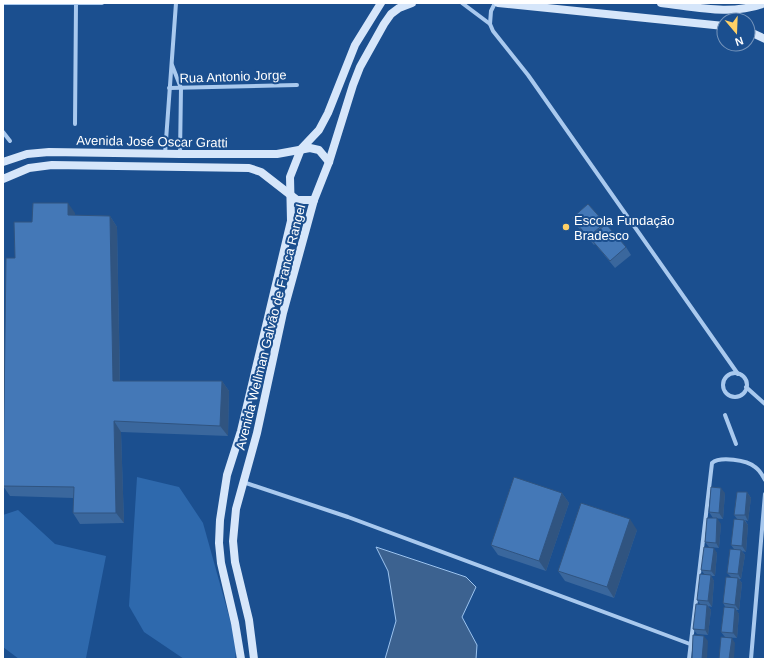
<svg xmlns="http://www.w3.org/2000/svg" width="768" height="662" font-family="Arial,sans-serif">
	<rect width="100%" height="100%" fill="#1b4f8f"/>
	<!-- green -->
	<g fill="#2e69ad">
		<path d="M137,477L179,487L203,523L237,645L235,659H184L144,632L129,606Z"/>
		<path d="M18,510L55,544L106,556L86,658L83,659H19L3,647V515Z"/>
	</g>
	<!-- water -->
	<path fill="#3c6290" stroke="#9cc4f0" d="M376,547L466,577L476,587L462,617L477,645L476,659H385L396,621L388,571Z"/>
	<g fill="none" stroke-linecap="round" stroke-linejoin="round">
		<!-- street -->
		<g stroke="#a9c9ee" stroke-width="4">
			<path d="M3,3H102"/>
			<path d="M462,3L490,24L493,31L528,75L738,374"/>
			<path d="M490,24L491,11L495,3"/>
			<path d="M172,65L181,88L180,154"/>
			<path d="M169,88L297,85"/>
			<path d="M75,124L76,3"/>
			<path d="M3,132L10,141"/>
			<path d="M165,154L176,3"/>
			<circle cx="735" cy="385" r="12"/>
			<path d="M746,387L765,404"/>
			<path d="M725,415L736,444"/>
			<path d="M243,482L348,517L690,644"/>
			<path d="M689,659L712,463C720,456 747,460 755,467C760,470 762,475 765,480"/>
			<path d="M751,659L765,494"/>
		</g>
		<!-- secondary -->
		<g stroke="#d6e6fa" stroke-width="8">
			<path d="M498,3L724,26"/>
			<path d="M661,3C696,7 731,16 765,3"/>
			<path d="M748,31L765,39"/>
			<path d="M3,162L27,154L49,152L180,154H277L310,148L319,150L329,162"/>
			<path d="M3,179L29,168L52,165L249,168L261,172L297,200H314"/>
			<path d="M241,659L235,623L221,563L219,543L220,520L227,475L241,431L291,221L290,177L301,149L319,130L328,113L355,45L381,3"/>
			<path d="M254,659L249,620L235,562L233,541L236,509L257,433L283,313L314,200L329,162L353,85L360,67L384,24L391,14L399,8L412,3"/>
		</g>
	</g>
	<!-- wall -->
	<g fill="#3a679d">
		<path d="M75,213V215L110,216L117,227L120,381H222L229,391L228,436L121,432L124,523L80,524L73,513V498L10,496L3,486L15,258Z"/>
		<path d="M572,218L605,223L626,247L631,255L615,268L595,244L594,245L577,226Z"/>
		<path d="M747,492L751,498L748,521L745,520L748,525L746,552L742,551L745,555L741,579H739L742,583L739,610H736L739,614L737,638L725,637L721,632L726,608L723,603L731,577L727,573L734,549L731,545L738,520L734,515Z"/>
		<path d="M562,493L569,503L546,571L498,555L491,545Z"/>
		<path d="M725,493L723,519L713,518L709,512Z"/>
		<path d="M721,524L719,548L710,547L717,553L715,576H711L714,581L712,607L708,606L711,610L708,635L697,634L693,629L700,604L697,600L705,575L701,570L709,547L705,542Z"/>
		<path d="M637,530L614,598L565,581L558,571Z"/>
	</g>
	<!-- shaded-wall -->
	<g fill="#305480">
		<path d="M68,203L75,213V225L68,215Z"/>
		<path d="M110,216L117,227L120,391L113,381Z"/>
		<path d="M222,381L229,391L228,436L220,426Z"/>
		<path d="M114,421L121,432L124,523L116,513Z"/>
		<path d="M721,488L725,493L723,519L719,513Z"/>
		<path d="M747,492L751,498L748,521L745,515Z"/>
		<path d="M562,493L569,503L546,571L539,561Z"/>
		<path d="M717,518L721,524L719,548L716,543Z"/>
		<path d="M630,519L637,530L614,598L607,587Z"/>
		<path d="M744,520L748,525L746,552L742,546Z"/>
		<path d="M714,548L717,553L715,576L711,571Z"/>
		<path d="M741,550L745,555L741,579L738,574Z"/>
		<path d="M711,575L714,581L712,607L708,601Z"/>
		<path d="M738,578L742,583L739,610L735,605Z"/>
		<path d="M707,605L711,610L708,635L705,630Z"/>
		<path d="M735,608L739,614L737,638L733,633Z"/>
		<path d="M704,636L708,641L707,659H702Z"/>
		<path d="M732,638L735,643L734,659H729Z"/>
	</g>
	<!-- building -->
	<g fill="#4478b7" stroke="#305480">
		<path d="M33,203H68V215L110,216L113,381H222L220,426L114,421L116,513H73L74,487L3,486L6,258H15L14,222H32Z"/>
		<path d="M588,204L605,223L588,237L572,218Z"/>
		<path d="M606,224L626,247L610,261L590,238Z"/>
		<path d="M514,477L562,493L539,561L491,545Z"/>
		<path d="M711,487L721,488L719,513L709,512Z"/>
		<path d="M737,492H747L745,515H734Z"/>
		<path d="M581,503L630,519L607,587L558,571Z"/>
		<path d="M707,518H717L716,543L705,542Z"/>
		<path d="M734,519L744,520L742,546L731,545Z"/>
		<path d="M704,547L714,548L711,571L701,570Z"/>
		<path d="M730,549L741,550L738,574L727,573Z"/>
		<path d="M700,574L711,575L708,601L697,600Z"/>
		<path d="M726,577L738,578L735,605L723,603Z"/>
		<path d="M696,604L707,605L705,630L693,629Z"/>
		<path d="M724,607L735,608L733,633L721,632Z"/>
		<path d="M693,635L704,636L702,659H692Z"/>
		<path d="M721,637L732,638L729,659H719Z"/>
	</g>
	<!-- markers -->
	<circle fill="#ffd166" stroke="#1b4f8f" stroke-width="1.5" cx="566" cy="227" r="4"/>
	<g text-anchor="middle" stroke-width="4" stroke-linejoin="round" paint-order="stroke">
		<!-- street labels -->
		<g font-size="13" fill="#fff" stroke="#1b4f8f">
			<text transform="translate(233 76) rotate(-2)" y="5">Rua Antonio Jorge</text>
			<text transform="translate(152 141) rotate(1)" y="5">Avenida José Oscar Gratti</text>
			<text transform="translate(270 327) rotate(-76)" y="5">Avenida Wellman Galvão de Franca Rangel</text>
		</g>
		<!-- poi labels -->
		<g font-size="13" fill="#fff" stroke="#1b4f8f" text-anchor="start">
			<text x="574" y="225">Escola Fundação<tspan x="574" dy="15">Bradesco</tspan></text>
		</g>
	</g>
	<!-- border -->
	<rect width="768" height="662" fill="none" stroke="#ffffff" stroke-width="8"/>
	<!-- north arrow -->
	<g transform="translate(736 32) rotate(161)"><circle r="19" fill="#1b4f8f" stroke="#7695bc"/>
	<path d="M0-3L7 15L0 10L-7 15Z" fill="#ffd166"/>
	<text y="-6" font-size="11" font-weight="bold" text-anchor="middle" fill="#ffffff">N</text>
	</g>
</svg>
